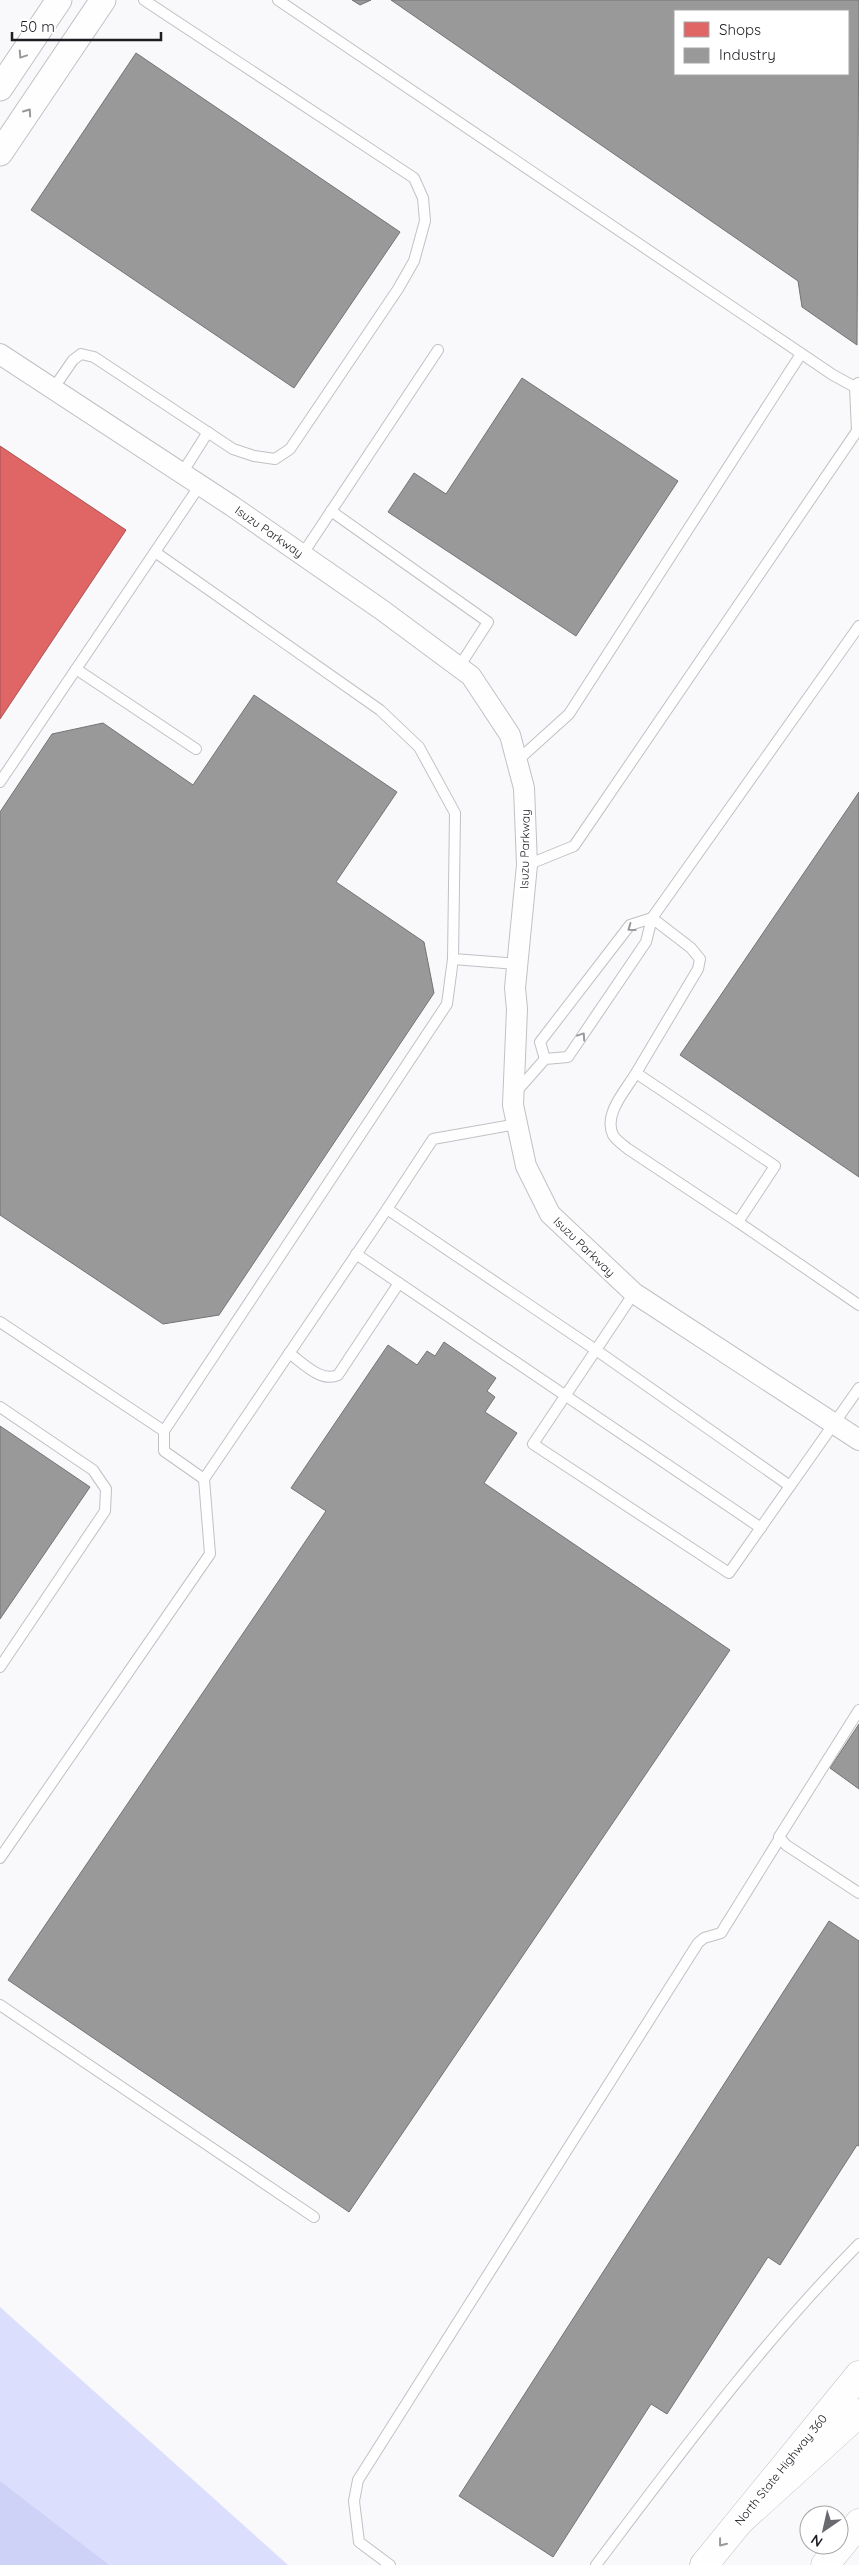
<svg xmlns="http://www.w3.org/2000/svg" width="859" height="2565" font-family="Quicksand,sans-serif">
	<rect width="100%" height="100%" fill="#f9f9fb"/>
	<!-- green -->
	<path fill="#dbdefd" d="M0,2307L288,2565H0Z"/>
	<!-- forest -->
	<path fill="#cfd2f7" d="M0,2481L109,2565H0Z"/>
	<!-- shops -->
	<path fill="#e06666" stroke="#a55052" d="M0,446L126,530L0,719Z"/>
	<!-- industry -->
	<g fill="#999" stroke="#747476" fill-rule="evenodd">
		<path d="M352,0H371L360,5Z"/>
		<path d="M391,0H859L857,345L802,307L798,281ZM675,11H848V74H675Z"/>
		<path d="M136,53L400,232L294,388L31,210Z"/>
		<path d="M522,378L678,481L576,636L388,512L414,473L446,494Z"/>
		<path d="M254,695L397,792L336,882L424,942L434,993L219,1315L163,1324L0,1215V812L52,734L103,723L193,785Z"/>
		<path d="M859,792V1177L680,1055Z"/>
		<path d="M444,1342L496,1378L487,1391L495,1397L485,1412L517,1433L484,1483L730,1650L349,2212L8,1980L326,1511L291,1488L388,1345L417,1365L427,1351L435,1356Z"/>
		<path d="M0,1426L90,1487L0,1619Z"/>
		<path d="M859,1724V1789L830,1768Z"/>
		<path d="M829,1921L859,1941V2146L857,2145L780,2265L768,2257L667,2414L651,2404L553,2557L459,2496Z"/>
	</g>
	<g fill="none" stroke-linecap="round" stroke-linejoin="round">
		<defs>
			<g id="service">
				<path d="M278,0L833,375L855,387"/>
				<path d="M53,389L73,360L81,354L94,357L233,449L254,456L275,459L290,449L398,289L414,261L425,221L423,198L414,178L144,0"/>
				<path d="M182,473L208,432"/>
				<path d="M331,511L488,622L459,667"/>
				<path d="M155,552L380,710L419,747L455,813L453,959L518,964"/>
				<path d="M302,555L438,350"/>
				<path d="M76,669L196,749"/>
				<path d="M517,761L569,714L801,354"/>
				<path d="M0,782L200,485"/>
				<path d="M527,865L574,846L857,431L855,387L858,383"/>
				<path d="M636,1073C626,1090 603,1114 613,1135C616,1140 623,1145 628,1149L738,1222L775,1166L636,1073L698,969L700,959L691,948L652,918L859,626"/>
				<path d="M516,1092L545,1059L568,1057L646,942L652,918L630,925L540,1042L545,1059"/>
				<path d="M517,1124L433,1139L387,1209L596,1350L790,1486L859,1388"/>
				<path d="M738,1222L859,1305"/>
				<path d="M356,1254L761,1528"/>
				<path d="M634,1293L533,1444L729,1573L790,1486"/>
				<path d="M0,1322L164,1431L447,1004L453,959"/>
				<path d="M289,1353C303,1363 321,1383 338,1375L399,1283"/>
				<path d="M0,1407L93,1470L106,1489L105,1511L0,1667"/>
				<path d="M164,1431V1451L204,1479"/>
				<path d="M859,1710L779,1837L786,1845L859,1893"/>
				<path d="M0,1858L210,1554L204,1479L387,1209"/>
				<path d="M0,2005L314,2217"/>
				<path d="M390,2565L359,2542L354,2501L358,2480L698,1943L704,1938L721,1933L780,1838"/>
				<path d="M596,2565C679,2455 762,2342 859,2244"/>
			</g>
			<path id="minor" d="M0,354L232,506L382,610L471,676L510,735L524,788L527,865L515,988L517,1009L513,1105L526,1166L550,1214L634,1293L859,1440"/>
			<g id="tertiary">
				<path d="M0,88L59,0"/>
				<path d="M0,153L103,0"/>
			</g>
			<path id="secondary" d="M704,2565L859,2375"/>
			<g id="motorway">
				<path d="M740,2521L859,2413"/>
				<path d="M825,2565L859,2523"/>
			</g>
		</defs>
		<!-- service casing -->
		<use href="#service" stroke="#c0c1c5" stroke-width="12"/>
		<!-- minor casing -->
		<use href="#minor" stroke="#c0c1c5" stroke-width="22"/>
		<!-- tertiary casing -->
		<use href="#tertiary" stroke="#c0c1c5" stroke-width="27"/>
		<!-- secondary casing -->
		<use href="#secondary" stroke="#c0c1c5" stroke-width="29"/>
		<!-- motorway casing -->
		<use href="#motorway" stroke="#c0c1c5" stroke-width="29"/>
		<!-- service -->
		<use href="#service" stroke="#fefefe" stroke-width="10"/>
		<!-- minor -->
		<use href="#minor" stroke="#fefefe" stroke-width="20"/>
		<!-- tertiary -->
		<use href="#tertiary" stroke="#fefefe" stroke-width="25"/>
		<!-- secondary -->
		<use href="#secondary" stroke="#fefefe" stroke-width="28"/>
		<!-- motorway -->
		<use href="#motorway" stroke="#fefefe" stroke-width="28"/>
	</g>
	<!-- one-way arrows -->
	<defs><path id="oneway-chevron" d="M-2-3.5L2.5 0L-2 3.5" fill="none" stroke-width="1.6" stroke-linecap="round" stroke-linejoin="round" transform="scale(1.25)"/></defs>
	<g stroke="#98999b">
		<use href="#oneway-chevron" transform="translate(22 55) rotate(124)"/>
		<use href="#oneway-chevron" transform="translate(28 112) rotate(-55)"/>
		<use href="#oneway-chevron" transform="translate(631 928) rotate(144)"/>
		<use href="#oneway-chevron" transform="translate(582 1036) rotate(-56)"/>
		<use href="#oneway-chevron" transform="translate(722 2543) rotate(128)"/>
	</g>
	<g text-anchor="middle" stroke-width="5" stroke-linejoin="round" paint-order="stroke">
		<!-- street labels -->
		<g font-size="12" fill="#1c1d23" stroke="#fff">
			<text transform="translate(269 532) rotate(35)" y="4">Isuzu Parkway</text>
			<text transform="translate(525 849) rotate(-89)" y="4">Isuzu Parkway</text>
			<text transform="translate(584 1247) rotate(44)" y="4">Isuzu Parkway</text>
			<text transform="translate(781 2470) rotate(-51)" y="4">North State Highway 360</text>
		</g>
	</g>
	<!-- legend -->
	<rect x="674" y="10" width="175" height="65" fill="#ffffff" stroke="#a4a5a7"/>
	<rect x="684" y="22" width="25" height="15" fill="#e06666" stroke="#a4a5a7"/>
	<text x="719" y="35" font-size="15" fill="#1c1d23">Shops</text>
	<rect x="684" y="48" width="25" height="15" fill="#999999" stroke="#a4a5a7"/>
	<text x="719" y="60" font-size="15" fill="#1c1d23">Industry</text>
	<!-- north arrow -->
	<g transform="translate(824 2530) rotate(214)"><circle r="24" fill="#ffffff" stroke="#a4a5a7"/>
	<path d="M0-4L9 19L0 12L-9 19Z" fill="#696a6f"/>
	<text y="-8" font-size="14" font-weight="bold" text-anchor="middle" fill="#1c1d23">N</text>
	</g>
	<!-- scale -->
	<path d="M12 32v8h149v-8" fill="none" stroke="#1c1d23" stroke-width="2.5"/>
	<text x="20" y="32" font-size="15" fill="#1c1d23" stroke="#ffffff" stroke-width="4" paint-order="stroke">50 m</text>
</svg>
